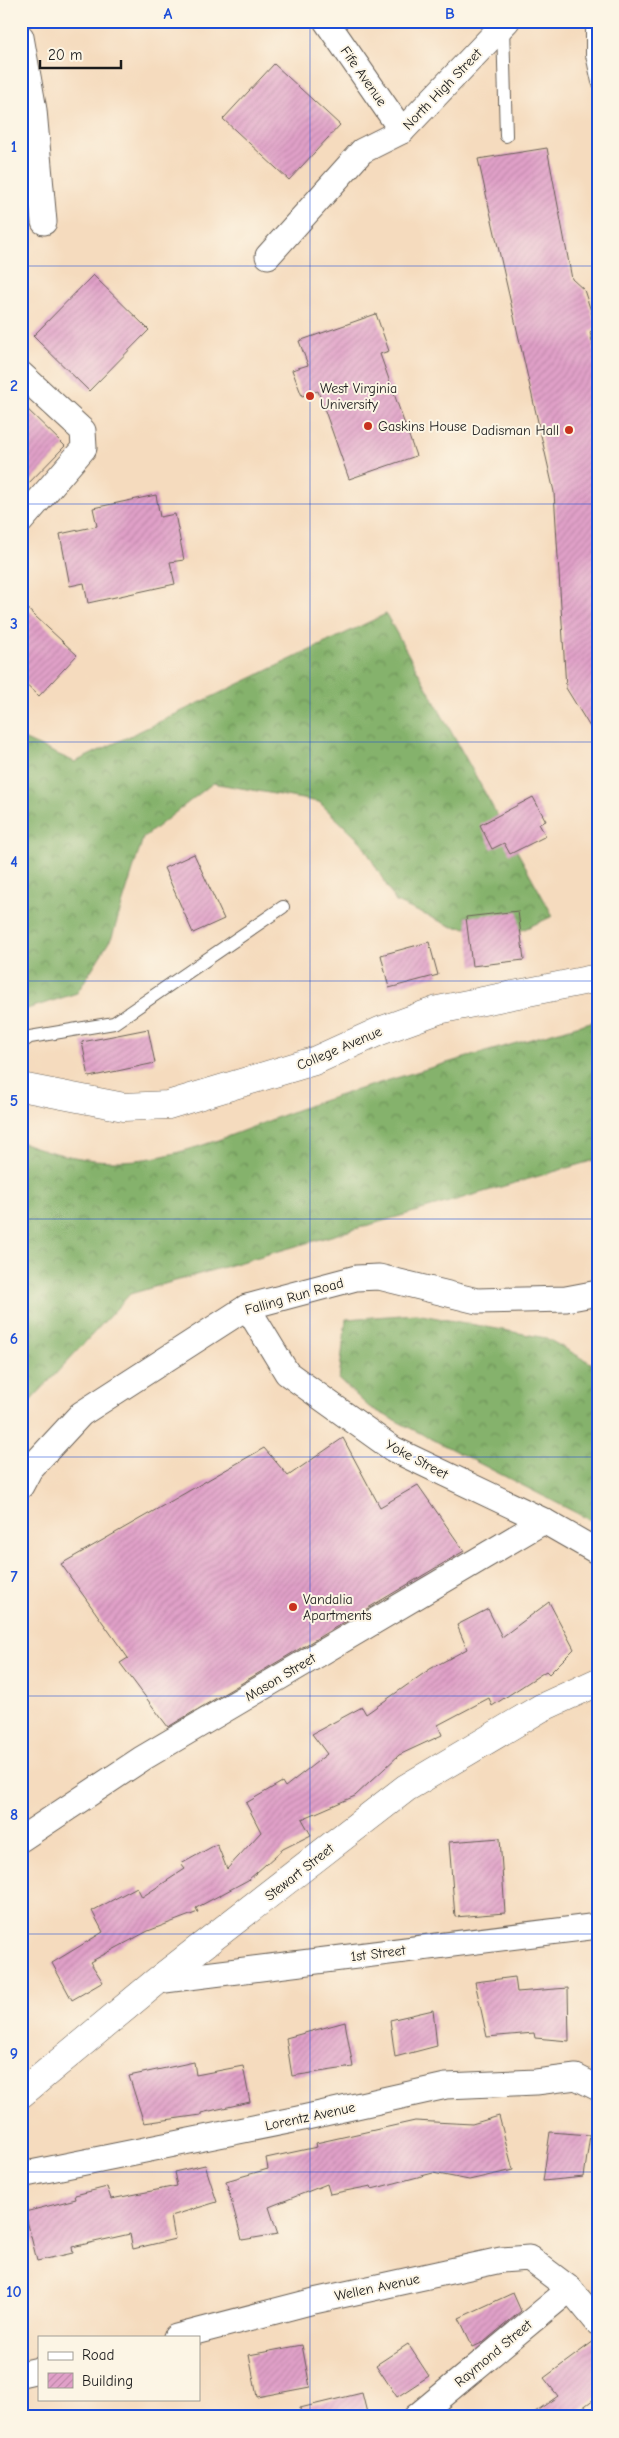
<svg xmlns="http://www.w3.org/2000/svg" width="619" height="2438" font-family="'Comic Neue',sans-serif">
	<defs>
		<pattern id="forest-crowns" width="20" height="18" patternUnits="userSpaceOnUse" patternTransform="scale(1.25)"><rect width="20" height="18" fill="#85b26c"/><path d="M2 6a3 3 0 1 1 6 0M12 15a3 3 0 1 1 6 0" fill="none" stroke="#6c9058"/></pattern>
		<pattern id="building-hatch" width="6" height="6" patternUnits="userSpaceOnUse" patternTransform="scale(1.25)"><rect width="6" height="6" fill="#e0a0c8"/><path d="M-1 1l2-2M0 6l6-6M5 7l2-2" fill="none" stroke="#c089ab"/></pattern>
	</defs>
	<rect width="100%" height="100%" fill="#fcf5e5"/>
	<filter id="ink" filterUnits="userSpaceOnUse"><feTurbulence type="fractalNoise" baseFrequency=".02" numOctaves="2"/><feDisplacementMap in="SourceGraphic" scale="10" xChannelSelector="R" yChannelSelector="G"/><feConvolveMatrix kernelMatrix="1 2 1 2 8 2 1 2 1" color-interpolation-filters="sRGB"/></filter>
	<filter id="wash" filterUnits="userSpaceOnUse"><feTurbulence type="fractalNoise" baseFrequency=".0096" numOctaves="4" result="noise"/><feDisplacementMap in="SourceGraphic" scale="20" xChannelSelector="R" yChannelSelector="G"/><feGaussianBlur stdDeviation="1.12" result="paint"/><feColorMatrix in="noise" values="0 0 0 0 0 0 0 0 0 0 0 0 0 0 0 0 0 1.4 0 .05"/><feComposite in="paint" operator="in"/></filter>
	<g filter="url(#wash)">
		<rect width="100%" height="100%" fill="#f5dbbe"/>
		<!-- forest -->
		<g fill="url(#forest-crowns)" stroke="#506744">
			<path d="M386,614L553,916L520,931L453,927L396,902L362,843L319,802L213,783L143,838L112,937L77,993L21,1011V738L75,762Z"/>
			<path d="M598,1020V1159L130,1294L21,1411V1142C52,1154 88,1162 122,1161C190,1159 260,1121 325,1100C415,1071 507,1046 598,1020Z"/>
			<path d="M416,1314L546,1338L598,1367V1524L369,1407L339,1379L346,1319Z"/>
		</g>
		<g id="blocks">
			<!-- building -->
			<g fill="url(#building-hatch)">
				<path d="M274,64L340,125L289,180L223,119Z"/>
				<path d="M547,148L572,279L584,290L596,326L590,332L598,369V740L566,688L554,492L478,159Z"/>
				<path d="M93,275L149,330L89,391L33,336Z"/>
				<path d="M376,314L389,351L380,354L416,456L349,479L318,391L302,396L292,370L308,365L299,341Z"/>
				<path d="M21,403L65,446L21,491Z"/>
				<path d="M156,495L160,517L175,514L184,560L170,562L175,584L88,603L84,583L70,586L60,534L97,526L93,508Z"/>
				<path d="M21,603L77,655L39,696L21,679Z"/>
				<path d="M533,797L546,821L539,824L546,836L510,854L504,843L492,849L480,825Z"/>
				<path d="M194,854L224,919L193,933L164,868Z"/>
				<path d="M518,911L524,960L472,966L466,917Z"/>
				<path d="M429,942L438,975L389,988L381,955Z"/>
				<path d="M148,1029L155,1063L89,1077L82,1042Z"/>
				<path d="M343,1438L380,1507L418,1485L464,1551L168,1727L120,1663L128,1658L61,1564L264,1448L288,1476Z"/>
				<path d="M549,1602L574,1649L549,1674L546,1671L492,1706L489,1698L438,1725L442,1735L399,1755L355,1796L302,1819L311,1835L283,1849L248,1880L196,1908L198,1912L148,1931L90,1962L103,1982L72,2000L52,1963L103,1932L92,1911L137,1887L142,1897L185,1869L181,1864L217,1844L227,1869L261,1832L246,1803L282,1782L285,1787L327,1754L312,1734L362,1707L366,1714L430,1669L467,1649L457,1625L488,1609L502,1637Z"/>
				<path d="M500,1838L505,1913L455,1917L449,1842Z"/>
				<path d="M515,1977L517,1992L568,1988L569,2041L535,2038L534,2033L487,2037L475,1982Z"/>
				<path d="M433,2010L437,2046L395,2057L390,2020Z"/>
				<path d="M345,2022L353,2067L292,2076L286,2038Z"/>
				<path d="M194,2062L196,2075L243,2066L250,2102L201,2113V2115L144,2123L129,2076Z"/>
				<path d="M499,2116L513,2170L469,2180L433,2173L372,2189L371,2186L330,2194L327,2184L269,2207L278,2234L242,2240L226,2181L268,2169L266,2158L317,2147L316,2143L415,2121L472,2124Z"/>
				<path d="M550,2132L590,2135L584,2177L543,2181Z"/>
				<path d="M205,2165L217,2202L171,2216L175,2239L133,2249L130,2234L72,2247L73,2253L37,2261L25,2212L76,2199L75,2195L107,2187L111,2199L177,2186L174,2172Z"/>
				<path d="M513,2293L521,2311L484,2342L473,2347L459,2318Z"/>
				<path d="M598,2338V2396L570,2417H528L558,2396L544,2378Z"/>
				<path d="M408,2344L429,2376L397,2397L376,2365Z"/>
				<path d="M302,2345L310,2387L257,2397L249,2355Z"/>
				<path d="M362,2393L368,2417H301L300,2408Z"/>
			</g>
		</g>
	</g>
	<g filter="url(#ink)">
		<use href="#blocks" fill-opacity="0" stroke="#685f55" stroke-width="1"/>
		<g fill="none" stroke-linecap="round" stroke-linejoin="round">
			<defs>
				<g id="service">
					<path d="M592,21V55L598,82"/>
					<path d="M503,26L506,136"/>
					<path d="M21,1043L30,1037L114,1023L283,907"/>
				</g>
				<g id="minor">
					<path d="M326,21L402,131"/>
					<path d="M21,37L34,110L44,222"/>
					<path d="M268,256L362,151L402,131L507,21"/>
					<path d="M21,374L83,431L84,448L21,521"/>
					<path d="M247,1307L287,1373L393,1449L544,1521L598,1552"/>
					<path d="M21,1486L30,1469L81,1414L247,1307L356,1278L379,1277L477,1301L566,1299L598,1293"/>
					<path d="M21,1839L143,1758L544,1521"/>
					<path d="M157,1981L598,1926"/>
					<path d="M21,2175L298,2119L446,2086L536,2082L576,2077L598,2088"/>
					<path d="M176,2337L314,2301L501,2260L529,2258L570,2289L598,2323"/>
					<path d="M21,2374L39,2370"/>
					<path d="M416,2417L570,2289"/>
				</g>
				<g id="tertiary">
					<path d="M21,1087L124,1107L168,1105L314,1061L380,1031L438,1010L598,978"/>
					<path d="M21,2094L157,1981L406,1788L541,1708L598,1682"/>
				</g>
			</defs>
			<!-- service casing -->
			<use href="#service" stroke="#685f55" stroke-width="14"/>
			<!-- minor casing -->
			<use href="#minor" stroke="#685f55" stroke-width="27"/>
			<!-- tertiary casing -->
			<use href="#tertiary" stroke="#685f55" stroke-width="29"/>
			<!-- service -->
			<use href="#service" stroke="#fff" stroke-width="12"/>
			<!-- minor -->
			<use href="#minor" stroke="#fff" stroke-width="25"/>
			<!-- tertiary -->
			<use href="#tertiary" stroke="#fff" stroke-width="28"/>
		</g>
	</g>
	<!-- grid -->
	<path fill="none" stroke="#1d4ed8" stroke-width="1" stroke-opacity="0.55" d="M310,21V2417M21,266H598M21,504H598M21,742H598M21,981H598M21,1219H598M21,1457H598M21,1696H598M21,1934H598M21,2172H598"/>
	<!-- markers -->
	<g fill="#c8321e" stroke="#fcf5e5" stroke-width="2">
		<circle cx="310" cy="396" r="5"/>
		<circle cx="368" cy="426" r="5"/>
		<circle cx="569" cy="430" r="5"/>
		<circle cx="293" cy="1607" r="5"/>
	</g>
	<g text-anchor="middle" stroke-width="4" stroke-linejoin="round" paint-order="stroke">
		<!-- street labels -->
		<g font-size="14" fill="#1c1c1c" stroke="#fcf5e5">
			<text transform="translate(364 76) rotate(55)" y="5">Fife Avenue</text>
			<text transform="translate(442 89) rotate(-46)" y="5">North High Street</text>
			<text transform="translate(339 1048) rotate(-23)" y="5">College Avenue</text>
			<text transform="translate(294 1296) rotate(-16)" y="5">Falling Run Road</text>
			<text transform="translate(417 1459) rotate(28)" y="5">Yoke Street</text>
			<text transform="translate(280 1677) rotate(-31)" y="5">Mason Street</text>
			<text transform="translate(299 1872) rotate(-38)" y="5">Stewart Street</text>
			<text transform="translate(378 1953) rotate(-7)" y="5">1st Street</text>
			<text transform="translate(310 2116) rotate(-12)" y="5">Lorentz Avenue</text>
			<text transform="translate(377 2287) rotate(-12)" y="5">Wellen Avenue</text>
			<text transform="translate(493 2353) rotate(-40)" y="5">Raymond Street</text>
		</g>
		<!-- poi labels -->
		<g font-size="14" fill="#1c1c1c" stroke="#fcf5e5" text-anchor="start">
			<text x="320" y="393">West Virginia<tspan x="320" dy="16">University</tspan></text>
			<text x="378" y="431">Gaskins House</text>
			<text x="559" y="435" text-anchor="end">Dadisman Hall</text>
			<text x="303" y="1604">Vandalia<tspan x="303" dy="16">Apartments</tspan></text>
		</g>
	</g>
	<!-- margin -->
	<rect width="619" height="2438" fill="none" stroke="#fcf5e5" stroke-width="55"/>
	<!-- legend -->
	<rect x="38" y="2336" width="162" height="65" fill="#fcf5e5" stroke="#a29e95"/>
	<rect x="48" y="2352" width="25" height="8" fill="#ffffff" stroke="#a29e95"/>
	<text x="82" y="2360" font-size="15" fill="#1c1c1c">Road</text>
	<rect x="48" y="2373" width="25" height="15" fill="url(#building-hatch)" stroke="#a29e95"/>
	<text x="82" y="2386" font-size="15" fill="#1c1c1c">Building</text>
	<!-- scale -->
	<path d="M40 60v8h81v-8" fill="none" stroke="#1c1c1c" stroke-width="2.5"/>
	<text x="48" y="60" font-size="15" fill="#1c1c1c" stroke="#fcf5e5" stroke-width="4" paint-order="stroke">20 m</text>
	<rect x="28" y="28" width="564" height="2382" fill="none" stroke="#1d4ed8" stroke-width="2"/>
	<g font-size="16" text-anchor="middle" font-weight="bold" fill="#1d4ed8">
		<text x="168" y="19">A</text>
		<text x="450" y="19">B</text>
		<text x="14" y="152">1</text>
		<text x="14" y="391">2</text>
		<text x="14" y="629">3</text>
		<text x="14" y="867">4</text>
		<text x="14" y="1106">5</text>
		<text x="14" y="1344">6</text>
		<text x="14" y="1582">7</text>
		<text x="14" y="1820">8</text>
		<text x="14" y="2059">9</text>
		<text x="14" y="2297">10</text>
	</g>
</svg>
